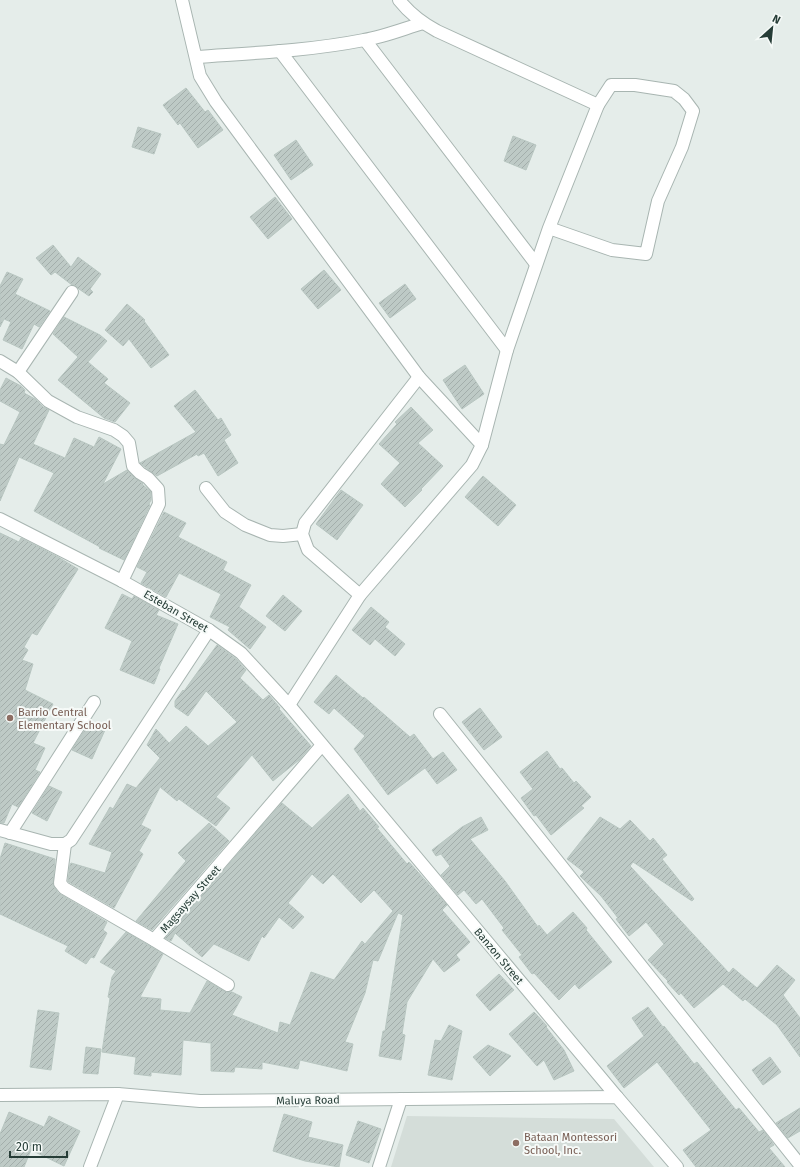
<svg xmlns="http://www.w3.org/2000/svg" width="800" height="1167" font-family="'Fira Sans',sans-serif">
	<defs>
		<pattern id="building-hatch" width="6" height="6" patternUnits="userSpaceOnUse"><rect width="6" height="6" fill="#becac6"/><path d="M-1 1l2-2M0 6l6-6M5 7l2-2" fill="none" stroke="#a3aeab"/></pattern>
	</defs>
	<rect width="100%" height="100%" fill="#e5edea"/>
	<!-- built -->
	<path fill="#d4ddd9" d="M407,1116L614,1119L654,1167H391Z"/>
	<!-- building -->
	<g fill="url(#building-hatch)" stroke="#b8c6c1">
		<path d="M186,88L205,112L208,110L223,130L198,148L180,123L178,125L163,105Z"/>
		<path d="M138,127L161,134L154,154L132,147Z"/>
		<path d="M513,136L536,145L526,170L504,161Z"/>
		<path d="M296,140L313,165L291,180L274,155Z"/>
		<path d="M275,197L292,219L268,239L250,217Z"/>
		<path d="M53,245L71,267L78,257L101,274L90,289L93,292L89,296L79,289L76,286L72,285L55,272L51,275L36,258Z"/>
		<path d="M324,270L341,290L318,309L301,289Z"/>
		<path d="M7,272L23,279L15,294L50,311L39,327L34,324L22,349L3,340L11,322L4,319L0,327V286Z"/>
		<path d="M405,284L416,299L390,318L379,303Z"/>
		<path d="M127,304L145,320L144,321L169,355L151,368L129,339L123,346L105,330Z"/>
		<path d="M64,317L100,335L107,341L88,362L108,379L104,383L130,403L115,422L104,418L58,380L78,357L53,334Z"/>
		<path d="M465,365L484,394L462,409L443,380Z"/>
		<path d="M6,378L21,386L25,390L24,393L35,399L43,407L49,410L33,444L65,458L74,438L94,447L99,437L121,449L103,484L127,470L135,478L143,484H142L151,492V500L149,504L150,505L124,560L99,548L100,547L34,511L54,473L19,457L0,501V444L4,445L20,412L0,401V390Z"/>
		<path d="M195,390L218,420L221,418L231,435L224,440L238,463L218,476L204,453L198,456L197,454L157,476L140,463L196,432L174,406Z"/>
		<path d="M411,407L433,430L418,443L443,466L421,489L422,490L405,507L381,484L400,463L379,444L397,424L395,422Z"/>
		<path d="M483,476L516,505L498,526L465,497Z"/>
		<path d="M341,490L363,505L337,540L316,524Z"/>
		<path d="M164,512L186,523L178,537L227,562L223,570L251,585L239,607L266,627L250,649L228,630L230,627L210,617L221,594L179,573L166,597L141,583L147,572L137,567Z"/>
		<path d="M0,533L19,542L21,538L58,557L78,569L37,635L32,633L24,647L28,650L22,660L33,664L25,690L53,704L33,743L45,748L35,770L40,772L18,807L12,804L4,823H0Z"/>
		<path d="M122,594L132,599L134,596L159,610L156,615L178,624L159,668L160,669L154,684L120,670L132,641L105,628Z"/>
		<path d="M283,595L302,611L285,631L266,616Z"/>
		<path d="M371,607L389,622L385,627L405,644L395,656L375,639L370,645L352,630Z"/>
		<path d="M217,645L236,659L246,670L240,678L263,700L269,695L280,708L279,709L311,746L299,760L273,781L252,755L216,797L230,808L216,826L179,799L177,801L160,787L141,825L151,830L139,851L143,854L114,908L69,882L68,881L70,865L71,863L105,873L112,852L89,844L110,807L113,809L127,784L136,788L160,758L147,745L156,729L169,743L186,726L208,746L237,722L206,691L188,716L175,707V701L183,690L184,691Z"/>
		<path d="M336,675L363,698L364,697L410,737L414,734L433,759L443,752L457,770L437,784L425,768L388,795L354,749L365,736L334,708L329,714L314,702Z"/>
		<path d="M480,708L502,737L484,750L462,722Z"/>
		<path d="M90,722L105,730L92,759L72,750Z"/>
		<path d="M547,751L560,769L562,768L574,783L576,781L591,797L581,806L584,808L551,835L536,815L534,816L521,798L533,789L520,772Z"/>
		<path d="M49,786L62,792L47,821L32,813Z"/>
		<path d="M348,794L360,811L363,808L379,827L377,828L407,864L409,862L447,905L442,910L470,942L456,955L460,960L444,972L433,959L407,1002L402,1034L405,1035L401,1060L379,1056L383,1031H385L403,915L398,913L378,961L373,960L365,993L345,1042L353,1044L347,1071L300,1060L298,1069L262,1062V1069L235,1067L234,1072L211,1071V1043L183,1040L181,1075L151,1072V1076L134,1074L136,1057L102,1052L110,998L108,997L112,977L116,971L100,962L126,932L163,954L140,997L161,999L160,1010L190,1013L207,981L224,991L228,992H232L242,997L232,1015L278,1033L280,1022L290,1025L311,972L334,980L362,941L365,944L393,911L374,890L361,903L333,874L323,884L312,874L288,903L304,917L293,929L279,917L264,938L262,936L249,961L214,944L202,957L175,933L171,941L165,938L282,803L312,828Z"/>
		<path d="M481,817L488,830L470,839L505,881L538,927L539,925L547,935L573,912L587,928L586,930L612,962L579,989L575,984L559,1000L534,973L532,974L519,957L522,955L502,930L504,928L482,899L476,904L464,890L458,895L441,875L450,866L441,854L436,856L432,850L462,827Z"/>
		<path d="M600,817L620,829L630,820L650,841L653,838L667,855L662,859L694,899L692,901L633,862L630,866L729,973L733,968L757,988L777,965L795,980L783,995L800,1018V1057L777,1025L745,999L743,1001L723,984L694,1008L681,993L679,995L667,982L668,981L648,960L664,944L646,922L629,936L616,919L618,918L601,896L580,876L584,872L567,859Z"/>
		<path d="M209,823L229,841L152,930L136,921L186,861L178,853Z"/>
		<path d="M5,843L55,859L53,885L58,893L107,922L103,930L107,933L94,958L91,957L86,964L65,951L68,946L0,914V859Z"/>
		<path d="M499,974L514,990L490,1011L476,995Z"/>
		<path d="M648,1007L663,1027L664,1026L694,1064L697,1062L736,1110L739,1108L759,1132L763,1130L774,1145L769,1148L785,1167H696L683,1150L711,1130L657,1062L624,1088L607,1066L644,1036L632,1018Z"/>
		<path d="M38,1010L59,1013L51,1070L30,1067Z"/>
		<path d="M534,1012L547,1026L546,1027L564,1050L574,1071L554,1080L544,1060L537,1066L509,1034Z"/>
		<path d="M449,1025L462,1031L452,1080L428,1075L435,1040L441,1041Z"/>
		<path d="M488,1045L511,1056L490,1076L473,1057Z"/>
		<path d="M86,1047L101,1049L98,1074L83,1073Z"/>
		<path d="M770,1057L781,1072L763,1085L752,1070Z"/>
		<path d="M800,1108V1131L788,1138L776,1123Z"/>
		<path d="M9,1112L44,1127L49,1116L80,1131L64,1166L31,1150L24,1167H0V1134Z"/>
		<path d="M284,1114L312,1122L308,1137L343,1145L339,1167L305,1161L273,1151Z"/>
		<path d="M358,1121L381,1129L369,1163L346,1155Z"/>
	</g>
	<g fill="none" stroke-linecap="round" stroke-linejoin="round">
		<defs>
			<g id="minor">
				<path d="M182,0L200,76L216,102L419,377L482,445L472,465L360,595L289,705"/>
				<path d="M399,0C410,14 422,23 437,31L598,105"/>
				<path d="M365,40L536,264"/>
				<path d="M280,51L507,350"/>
				<path d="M196,57C252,53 308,51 364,40C383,37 403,29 423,23"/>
				<path d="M0,361L18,372L48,401L77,417L114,430L123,436L129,443L133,466L140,473L148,478L158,489L159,504L122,581"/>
				<path d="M18,372L72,292"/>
				<path d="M482,445L507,350L549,228L598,105L611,85H635L674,91L684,99L693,111L682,147L658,201L646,254L612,250L549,228"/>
				<path d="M206,488L225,512L245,525L270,535L283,536L302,534"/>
				<path d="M0,519L122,581L209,630L241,653L289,705L617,1097"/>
				<path d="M360,595L308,550L302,534L305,523L419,377"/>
				<path d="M440,714L800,1165"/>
				<path d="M0,830L51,844H65"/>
				<path d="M10,833L94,702"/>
				<path d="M65,844L71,840L209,630"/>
				<path d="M65,844L60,883L64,888L154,940L228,985"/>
				<path d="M154,940L322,745"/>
				<path d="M90,1167L118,1094"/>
				<path d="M379,1167L401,1099"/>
			</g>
			<path id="tertiary" d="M0,1095L118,1094L200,1101L617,1097L677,1167"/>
		</defs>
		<!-- minor casing -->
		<use href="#minor" stroke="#a8b5b1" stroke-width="14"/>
		<!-- tertiary casing -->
		<use href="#tertiary" stroke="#a8b5b1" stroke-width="14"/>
		<!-- minor -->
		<use href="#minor" stroke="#fff" stroke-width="12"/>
		<!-- tertiary -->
		<use href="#tertiary" stroke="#fff" stroke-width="12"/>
	</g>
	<!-- markers -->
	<g fill="#8d6e63" stroke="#f6faf8" stroke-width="1.5">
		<circle cx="10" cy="718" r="4"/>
		<circle cx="516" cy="1143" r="4"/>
	</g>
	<g text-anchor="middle" stroke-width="4" stroke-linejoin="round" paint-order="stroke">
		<!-- street labels -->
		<g font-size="11" fill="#263d37" stroke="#f6faf8">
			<text transform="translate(176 611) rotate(30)" y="4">Esteban Street</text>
			<text transform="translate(190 899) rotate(-49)" y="4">Magsaysay Street</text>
			<text transform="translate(499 956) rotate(50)" y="4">Banzon Street</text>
			<text transform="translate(308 1100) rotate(-1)" y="4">Maluya Road</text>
		</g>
		<!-- education labels -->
		<g font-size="11" fill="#785e54" stroke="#f6faf8" text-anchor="start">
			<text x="18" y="716">Barrio Central<tspan x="18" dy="13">Elementary School</tspan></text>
			<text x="524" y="1141">Bataan Montessori<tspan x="524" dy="13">School, Inc.</tspan></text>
		</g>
	</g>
	<!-- north arrow -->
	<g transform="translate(772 28) rotate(27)" stroke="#f6faf8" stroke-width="3" paint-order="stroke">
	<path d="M0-3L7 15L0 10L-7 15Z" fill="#263d37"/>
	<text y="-6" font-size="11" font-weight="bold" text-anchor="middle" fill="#263d37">N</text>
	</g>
	<!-- scale -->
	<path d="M10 1151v6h57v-6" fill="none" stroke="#263d37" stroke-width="2"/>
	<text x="16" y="1151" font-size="12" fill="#263d37" stroke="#f6faf8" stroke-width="3" paint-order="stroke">20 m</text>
</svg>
